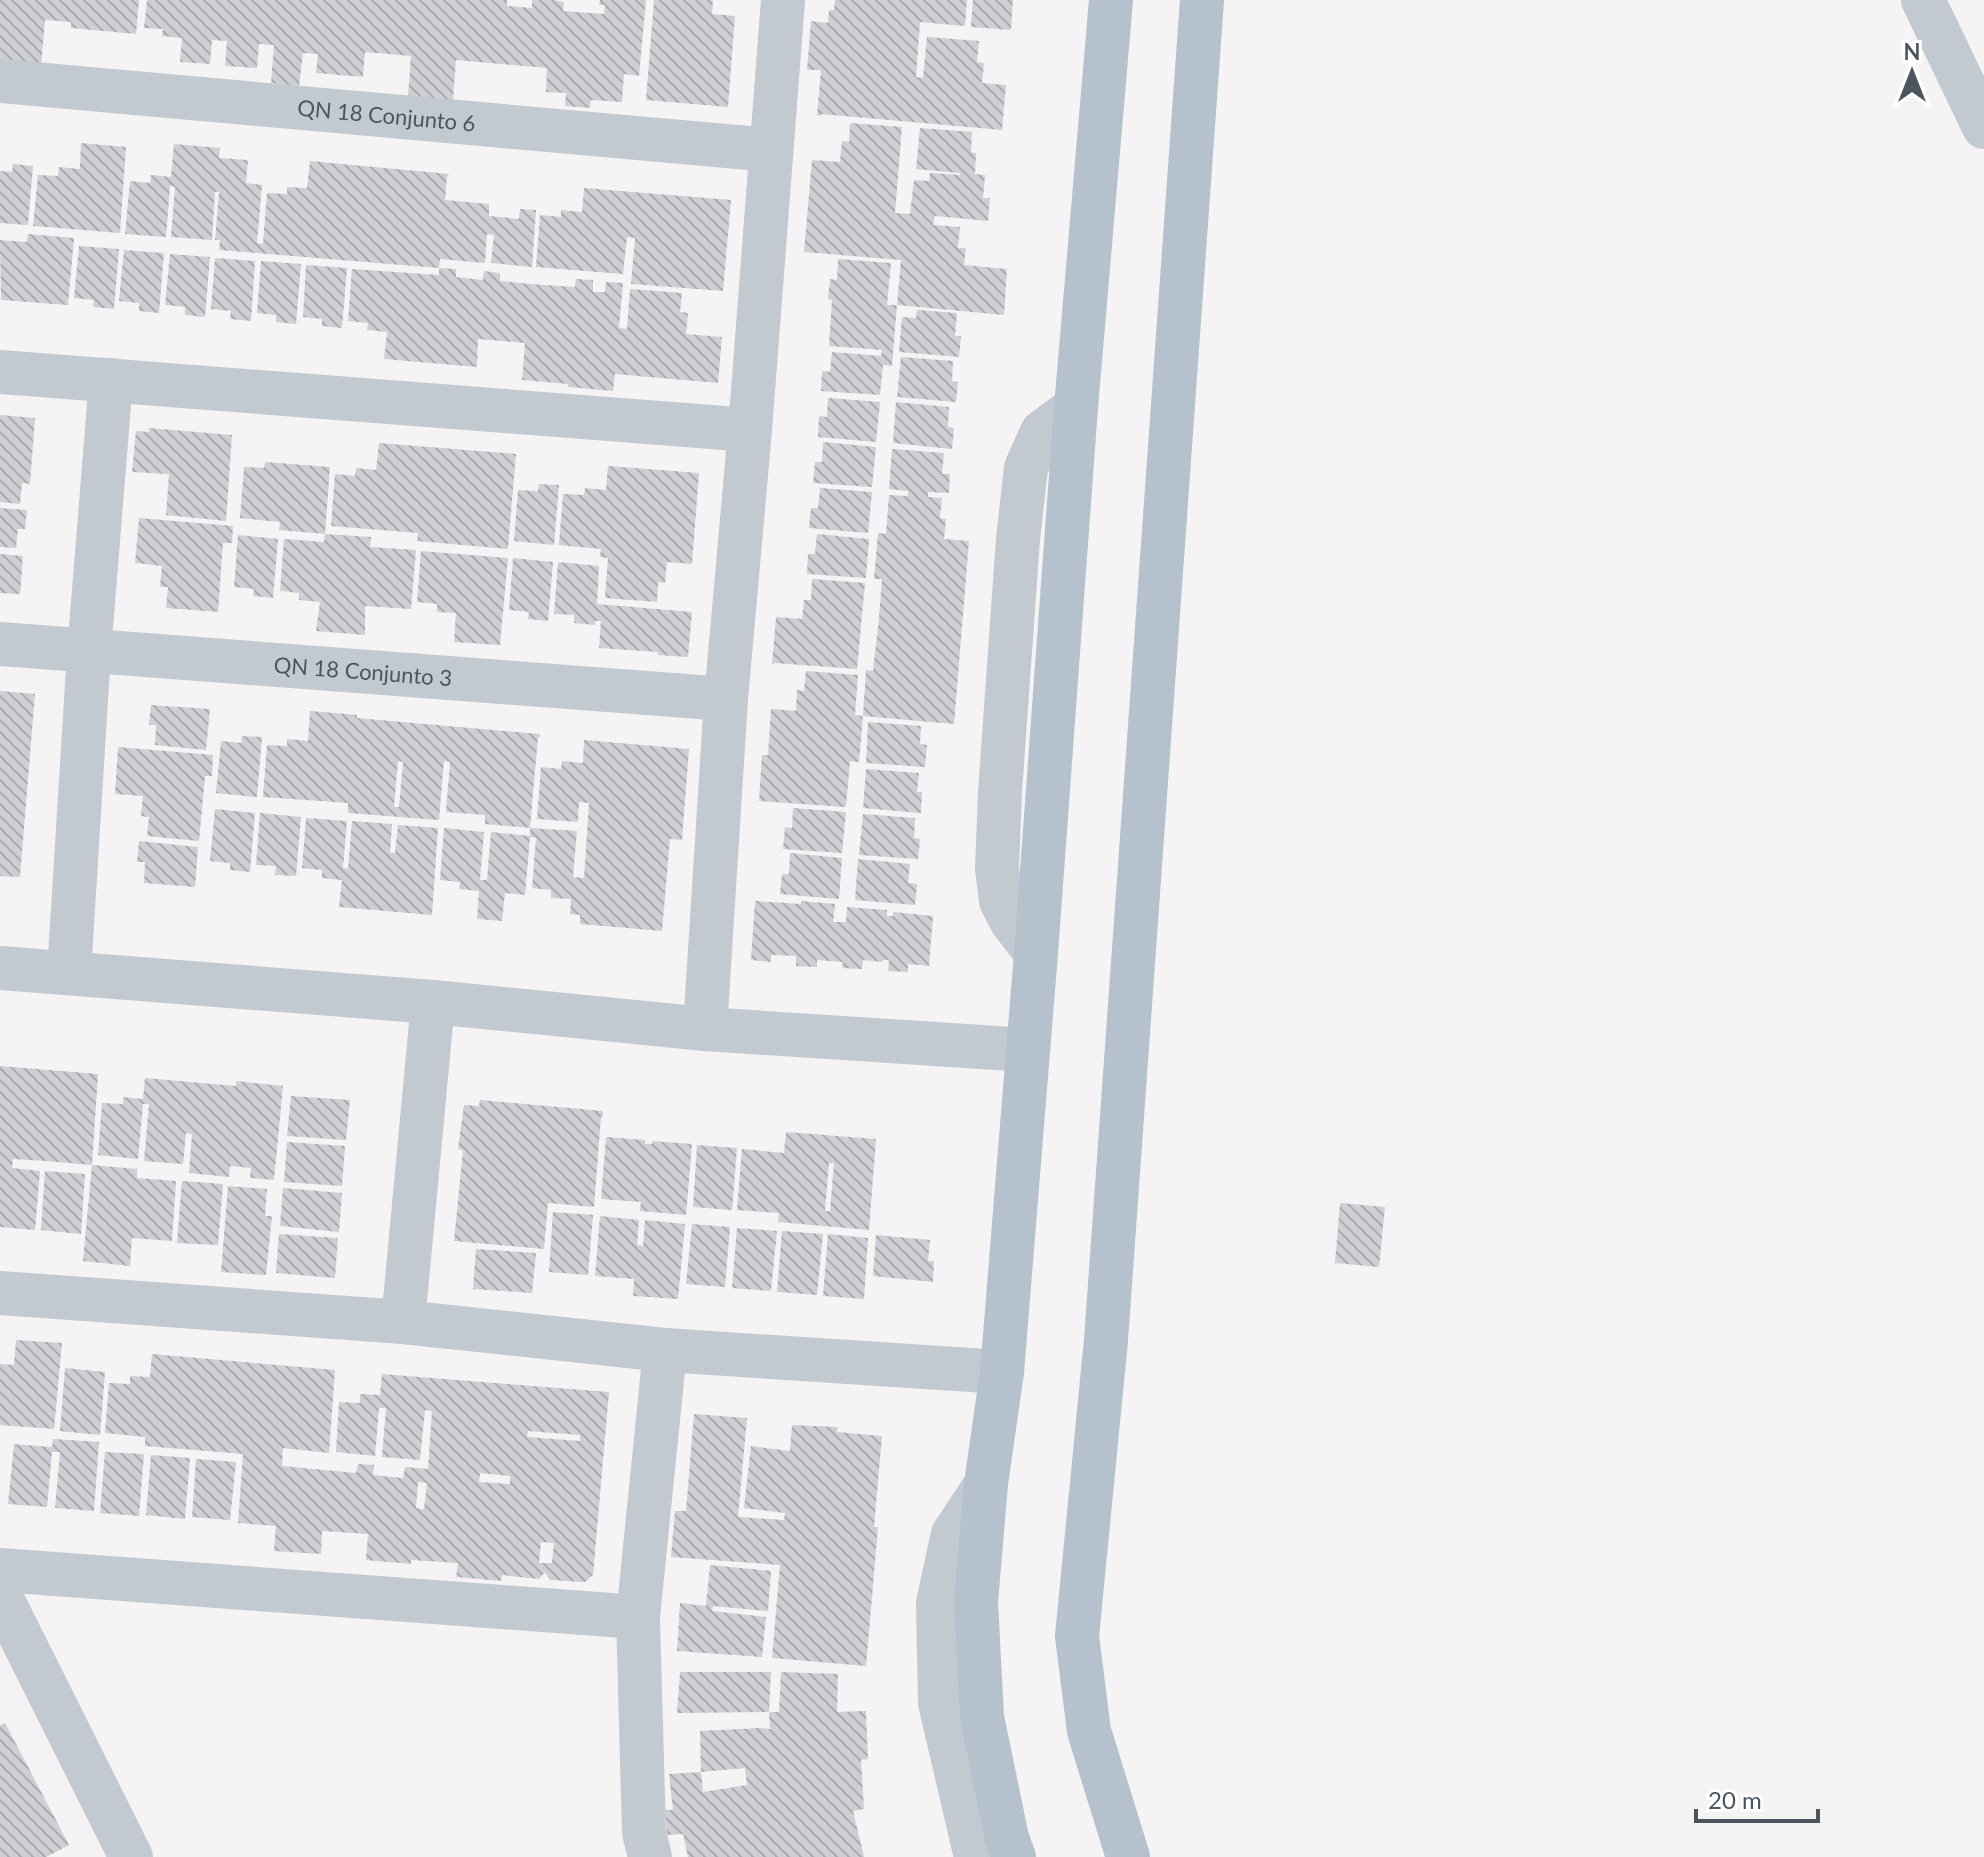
<svg xmlns="http://www.w3.org/2000/svg" width="1984" height="1857" font-family="Lato,sans-serif">
	<defs>
		<pattern id="building-back-hatch" width="6" height="6" patternUnits="userSpaceOnUse" patternTransform="scale(2)"><rect width="6" height="6" fill="#cdcfd4"/><path d="M-1 5l2 2M0 0l6 6M5-1l2 2" fill="none" stroke="#a9abaf"/></pattern>
	</defs>
	<rect width="100%" height="100%" fill="#f5f3f3"/>
	<!-- building -->
	<g fill="url(#building-back-hatch)" fill-rule="evenodd">
		<path d="M0,0H139L136,34L71,28V22L45,20L41,67L0,64Z"/>
		<path d="M147,0H507V6L532,8V0H553L564,2L563,11L604,14L605,5H599L600,0H646L639,76L624,74L622,102L591,100L590,108L565,106L566,93L546,92L547,68L456,60L453,100L408,96L411,56L365,52L363,77L316,73L318,54L303,53L299,86L271,83L274,45L259,44L257,68L225,66L227,41L212,40L210,64L180,62L182,38L162,36L163,29L144,28Z"/>
		<path d="M654,0H713L712,14L735,16L728,107L646,100Z"/>
		<path d="M835,0H967L965,26L920,22L916,77L923,78L927,37L979,41L977,62L984,63L982,83L1006,85L1002,130L821,114V116L817,115L821,70H807L811,21L828,23L829,10H834Z"/>
		<path d="M973,0H1013L1011,30L971,27Z"/>
		<path d="M850,123L902,127L895,213L910,214L914,180L929,181L930,173L960,175V173L916,169L920,128L972,132L971,152L976,153L975,174L985,175L983,198H990L988,221L935,216L933,225L960,227L958,248H966L964,265L1007,269L1004,315L897,305L901,260L804,252L812,160L840,162L842,141L849,142Z"/>
		<path d="M81,143L126,147L120,233L33,226L38,175L58,176L59,167L80,169Z"/>
		<path d="M174,144L220,148L219,158L248,160L246,183L262,185L257,243L263,244L267,193L287,194V187L307,188L310,161L449,174L447,177L445,200L489,204V216L519,219L520,209L536,210L532,267L491,263L494,235L487,234L485,263L440,259L439,268L219,250L220,240H215L219,192H215L212,240L171,237L175,187L170,186L166,237L125,234L130,181L150,183L151,175L171,177Z"/>
		<path d="M13,164L33,166L28,225L0,223V171L12,172Z"/>
		<path d="M584,188L731,200L723,291L631,284L635,238L627,237L623,274L536,267L540,215L561,217V210L582,212Z"/>
		<path d="M28,234L74,238L68,305L1,300L0,240L27,242Z"/>
		<path d="M79,246L119,249L114,309L93,307L94,300L74,298Z"/>
		<path d="M124,250L164,253L159,313L139,311V303L119,301Z"/>
		<path d="M170,254L210,257L205,317L185,315V307L165,305Z"/>
		<path d="M215,258L255,261L251,321L230,319L231,311L211,309Z"/>
		<path d="M838,259L891,263L887,305H897L892,366L883,365L880,395L821,391L822,371L830,372L832,352L881,356L882,350L829,346L832,300L828,299L830,279L837,280Z"/>
		<path d="M261,261L301,264L296,324L276,322V315L257,313Z"/>
		<path d="M306,265L347,268L342,328L322,326V319L303,317Z"/>
		<path d="M439,268L456,269V277L483,280L484,271L500,273V281L530,284L575,287L576,279L593,280V292H605L606,282L623,283L619,328L627,329L630,289L682,293L680,312L688,313L686,334L722,337L718,383L615,374L613,391L568,387V384L522,380L525,343L478,339L477,367L384,359L387,332L367,330L368,323L348,321L352,269L439,275Z"/>
		<path d="M917,310L957,313L955,336H961L959,357L899,352L902,317L916,318Z"/>
		<path d="M901,357L953,361L952,381L958,382L956,402L897,397Z"/>
		<path d="M828,398L880,402L876,442L818,437L819,416L827,417Z"/>
		<path d="M896,402L949,407L948,427L954,428L952,449L893,443Z"/>
		<path d="M0,415L35,418L30,484L22,483L20,504L0,502Z"/>
		<path d="M149,428L232,435L226,521L166,515L169,474L132,472L136,431L149,432Z"/>
		<path d="M823,442L876,447L872,487L813,483L815,462H822Z"/>
		<path d="M379,443L516,454L508,549L417,541L418,533L331,526L335,474L355,476L356,468L376,470Z"/>
		<path d="M892,449L944,453L942,474H950L949,493L928,492V497L942,498L940,518L946,519L944,539L969,541L954,724L863,716L866,670L873,671L879,618L882,579H874L878,533L886,534L889,495L908,496V491L889,489Z"/>
		<path d="M265,462L330,467L325,534L279,530L280,522L240,518L244,467L264,468Z"/>
		<path d="M608,466L699,473L692,564L667,562L665,583L658,582L657,602L605,598L608,558L600,557L601,549L559,545L563,494L584,495L585,488L606,490Z"/>
		<path d="M539,484L559,485L554,545L514,541L518,490L538,491Z"/>
		<path d="M820,488L872,492L868,533L809,528L811,508H818Z"/>
		<path d="M0,508L27,510L25,529H18L16,548L0,547Z"/>
		<path d="M139,518L233,526L232,543H223L218,612L166,608L168,587H160L162,566L135,563Z"/>
		<path d="M325,534L371,537L370,547L416,550L411,609L365,606V635L316,631L320,602L299,600V593L280,591L284,539L324,542Z"/>
		<path d="M817,534L869,539L866,578L807,574L808,554H815Z"/>
		<path d="M238,535L278,539L273,598L253,596L254,589L234,587Z"/>
		<path d="M421,551L508,558L500,645L454,642L456,613L437,612V604L417,602Z"/>
		<path d="M0,554L23,556L20,594L0,593Z"/>
		<path d="M513,558L553,562L548,621L528,619L529,612L509,610Z"/>
		<path d="M558,562L599,566L597,604L692,612L688,657L657,655L658,652L599,648L601,621H595V625L574,623V615L554,614Z"/>
		<path d="M812,579L865,583L857,669L775,663L772,664L776,617L802,619L804,600H811Z"/>
		<path d="M806,671L858,675L855,715L863,716L859,762L850,761L846,807L759,801L762,755H768L771,709L796,711L797,690L804,691Z"/>
		<path d="M0,691L35,694L20,877L0,876Z"/>
		<path d="M151,705L210,709L206,750L155,745L156,725H149Z"/>
		<path d="M310,711L357,715V718L540,734V737H538L530,828L485,824V815L446,812L450,762L444,761L439,820L348,813V803L263,797L267,745L287,746V739L308,741ZM398,761L403,762L399,807H394Z"/>
		<path d="M868,722L921,726L920,744L927,745L925,767L866,763Z"/>
		<path d="M242,736L262,737L257,797L216,793L221,741L241,743Z"/>
		<path d="M584,740L689,749L682,840L670,839L662,931L580,924V915L570,914L571,899L551,898V890L532,888L536,838L530,837L525,895L505,893L502,921L477,919L479,891L459,889L460,882L440,880L444,828L484,832L480,880H487L491,832L530,836V828L577,831L573,877L584,878L589,803L579,802L578,822L537,819L541,767L561,769L562,761L583,763Z"/>
		<path d="M118,747L213,755L212,776H205L199,841L147,836L149,817L141,816L143,796L115,794Z"/>
		<path d="M866,769L919,773L917,792H922L921,813L863,808Z"/>
		<path d="M793,808L846,812L842,853L783,849L785,827L792,828Z"/>
		<path d="M215,809L255,813L250,872L230,870V863L210,861Z"/>
		<path d="M260,813L301,817L296,876L275,875L276,866L256,865Z"/>
		<path d="M863,814L915,818L914,838L920,839L918,859L859,855Z"/>
		<path d="M306,818L347,821L343,868L348,869L352,821L392,824L390,853H395L398,825L438,828L432,915L339,907L342,880L322,878V870L302,868Z"/>
		<path d="M139,841L198,847L195,887L144,883L145,862H137Z"/>
		<path d="M790,853L842,858L839,899L780,894L782,874H789Z"/>
		<path d="M858,859L910,864L908,883L917,884L915,905L855,900Z"/>
		<path d="M755,901L801,904V901L835,904L833,922H846L847,907L887,910V916H893V912L933,916L929,966L908,964V972L888,971L889,960H883V962L863,960L862,969L842,968L843,962L817,960V967L796,966V956L771,955V962L751,960Z"/>
		<path d="M0,1066L98,1074L92,1165L137,1169V1178L176,1181L172,1241L132,1238L130,1266L83,1261L92,1165L46,1161L13,1159L12,1168L40,1171L35,1230L0,1227Z"/>
		<path d="M145,1078L236,1086V1081L283,1086L274,1180L250,1178L251,1168L230,1166L229,1177L189,1173L192,1134L186,1133L183,1164L144,1161L149,1104H143L138,1159L98,1155L102,1103L123,1104V1097L143,1099Z"/>
		<path d="M291,1096L350,1100L346,1140L287,1136Z"/>
		<path d="M480,1100L603,1111V1117L601,1116L594,1207L548,1203L544,1249L454,1241L463,1150L458,1149L464,1105L479,1106Z"/>
		<path d="M786,1132L876,1139L869,1230L778,1222L779,1213L737,1210L742,1149L784,1153ZM829,1163H834L830,1211H825Z"/>
		<path d="M606,1137L645,1140V1144H652V1141L692,1144L686,1215L640,1211L641,1202L601,1199Z"/>
		<path d="M287,1142L345,1146L342,1186L284,1182Z"/>
		<path d="M697,1145L737,1148L732,1210L693,1207Z"/>
		<path d="M45,1171L85,1174L81,1234L41,1230Z"/>
		<path d="M182,1181L223,1184L218,1245L177,1243Z"/>
		<path d="M228,1186L267,1189L265,1216H272L266,1275L221,1272Z"/>
		<path d="M283,1188L342,1193L339,1232L280,1226Z"/>
		<path d="M1340,1203L1385,1207L1379,1267L1335,1263Z"/>
		<path d="M553,1212L593,1215L588,1275L549,1272Z"/>
		<path d="M600,1216L639,1220L637,1245L643,1246L645,1220L685,1224L678,1299L633,1296L634,1279L595,1276Z"/>
		<path d="M692,1224L730,1227L725,1287L686,1284Z"/>
		<path d="M737,1228L777,1231L771,1291L732,1288Z"/>
		<path d="M782,1231L823,1234L817,1295L777,1292Z"/>
		<path d="M279,1234L338,1238L335,1278L276,1273Z"/>
		<path d="M828,1234L868,1238L864,1299L823,1296Z"/>
		<path d="M876,1235L930,1240L928,1261H934L933,1282L873,1276Z"/>
		<path d="M476,1249L536,1253L532,1293L473,1289Z"/>
		<path d="M16,1340L62,1343L54,1429L0,1425V1364L14,1365Z"/>
		<path d="M152,1354L335,1370L329,1453L283,1448L282,1466L356,1473L358,1464L374,1465L373,1475L403,1478L405,1467L428,1469L432,1411L425,1410L420,1460L382,1457L386,1408H379L375,1456L336,1452L339,1402L360,1403V1394L380,1395L382,1374L609,1392L593,1575L585,1582L550,1580L545,1572L539,1579L502,1575L501,1581L456,1577L458,1563L411,1560V1564L366,1560L368,1534L322,1531L321,1554L274,1551L276,1526L238,1523L243,1454L145,1446V1437L105,1433L109,1383L130,1384V1376L150,1377ZM528,1431L580,1435V1441L527,1437ZM480,1473L510,1476V1484L479,1482ZM418,1482L427,1483L424,1509L416,1508ZM541,1542L554,1543L552,1563H539Z"/>
		<path d="M65,1368L105,1372L100,1435L60,1431Z"/>
		<path d="M694,1414L747,1418L738,1517L784,1520L785,1513L744,1508L751,1446L790,1451L792,1425L838,1427L837,1432L882,1436L874,1527H878L866,1666L772,1658L780,1565L671,1557L675,1511H686Z"/>
		<path d="M53,1439L99,1442L94,1511L55,1508L60,1452H52L47,1507L8,1504L14,1444L52,1447Z"/>
		<path d="M105,1452L144,1454L139,1516L100,1513Z"/>
		<path d="M151,1455L190,1458L185,1519L146,1515Z"/>
		<path d="M196,1459L236,1462L230,1520L192,1517Z"/>
		<path d="M710,1565L771,1571L768,1611L713,1606L712,1611L766,1617L762,1657L677,1651L680,1603L706,1606Z"/>
		<path d="M680,1672H771L769,1712L677,1713Z"/>
		<path d="M781,1672L838,1674L837,1712L866,1711L868,1759L861,1760L864,1809L853,1811L864,1857H688L683,1834L667,1835L665,1810H673L669,1774L701,1772L700,1731L760,1728L770,1729L769,1712H779ZM745,1768L747,1785L703,1792L701,1772Z"/>
		<path d="M5,1723L69,1845L46,1857H0V1725Z"/>
	</g>
	<g fill="none" stroke-linecap="round" stroke-linejoin="round">
		<!-- minor -->
		<g stroke="#c2c9d0" stroke-width="44">
			<path d="M1923,0L1984,127"/>
			<path id="s1" d="M0,81L771,150"/>
			<path d="M0,372L750,430"/>
			<path id="s2" d="M0,644L726,699"/>
			<path d="M1036,953L1012,922L1001,901L997,868L1000,792L1018,539L1026,468L1042,432L1076,407"/>
			<path d="M0,968L433,1002L705,1029L1027,1050"/>
			<path d="M69,973L89,652L111,380"/>
			<path d="M705,1029L726,699L750,430L783,0"/>
			<path d="M0,1293L403,1322L665,1350L1002,1372"/>
			<path d="M403,1322L433,1002"/>
			<path d="M0,1570L638,1617"/>
			<path d="M0,1595L131,1857"/>
			<path d="M650,1857L644,1832L638,1617L665,1350"/>
			<path d="M976,1857L940,1703L938,1603L953,1534L986,1484"/>
		</g>
		<!-- major -->
		<g stroke="#b6c1ce" stroke-width="44">
			<path d="M1014,1857L1007,1838L982,1717L976,1602L986,1484L1002,1372L1036,953L1076,407L1111,0"/>
			<path d="M1128,1857L1089,1731L1077,1636L1106,1340L1202,0"/>
		</g>
	</g>
	<g text-anchor="middle" stroke-width="7" stroke-linejoin="round" paint-order="stroke">
		<!-- street labels -->
		<g font-size="22" fill="#4c555f" stroke="#fff">
			<text dy="8" stroke="none"><textPath href="#s1" startOffset="388">QN 18 Conjunto 6</textPath></text>
			<text dy="8" stroke="none"><textPath href="#s2" startOffset="364">QN 18 Conjunto 3</textPath></text>
		</g>
	</g>
	<!-- north arrow -->
	<g transform="translate(1912 72)" stroke="#ffffff" stroke-width="6" paint-order="stroke">
	<path d="M0-6L14 30L0 20L-14 30Z" fill="#4c555f"/>
	<text y="-12" font-size="22" font-weight="bold" text-anchor="middle" fill="#4c555f">N</text>
	</g>
	<!-- scale -->
	<path d="M1696 1809v12h122v-12" fill="none" stroke="#4c555f" stroke-width="4"/>
	<text x="1708" y="1809" font-size="24" fill="#4c555f" stroke="#ffffff" stroke-width="6" paint-order="stroke">20 m</text>
</svg>
